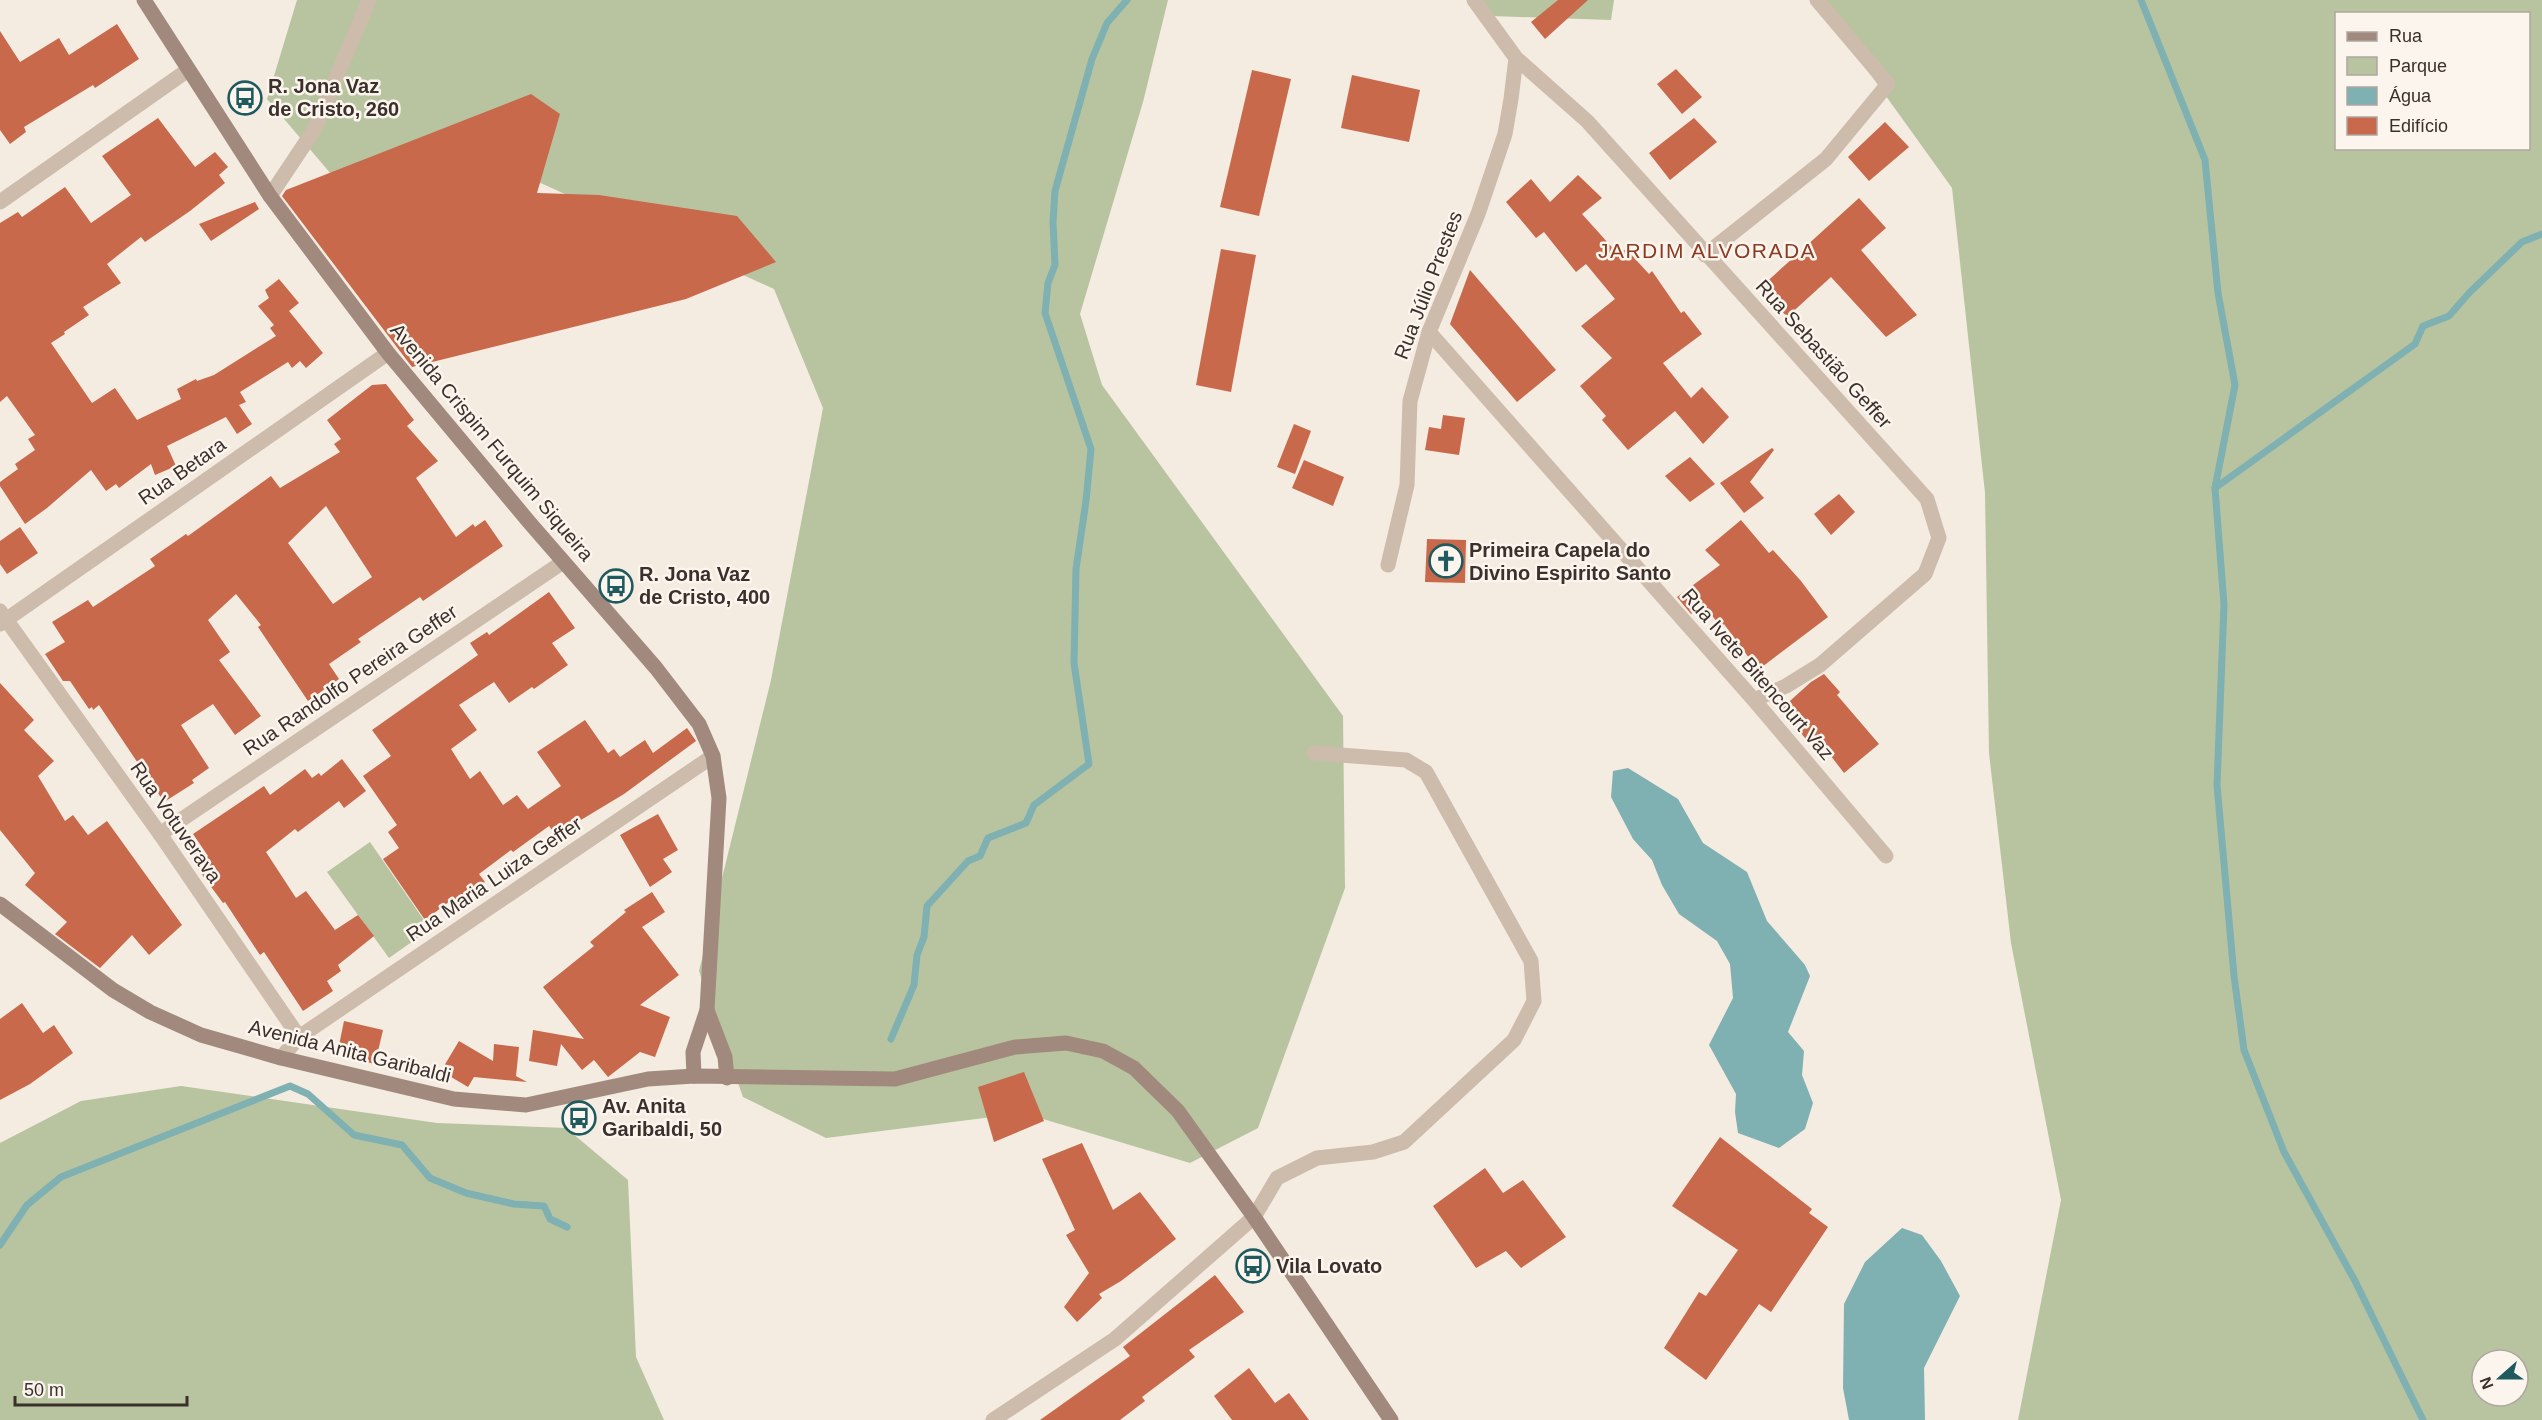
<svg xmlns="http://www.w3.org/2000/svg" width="2542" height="1420" font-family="Helvetica,sans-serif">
	<rect width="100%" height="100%" fill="#f4ebe1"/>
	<!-- green -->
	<g fill="#b8c4a0" fill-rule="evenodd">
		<path d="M297,0H1168L1143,102L1080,314L1102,385L1343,716L1345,888L1258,1128L1190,1163L1023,1113L826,1138L743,1097L699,971L771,680L823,408L774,289L512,170L349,195L267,99Z"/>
		<path d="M1482,0H1614L1611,20L1491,16Z"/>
		<path d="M1817,0H2542V1420H2018L2061,1200L2011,943L1989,753L1985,493L1952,188ZM2336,14H2528V148H2336ZM2482,1360H2518V1396H2482Z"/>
		<path d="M370,842L430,929L389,958L327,872Z"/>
		<path d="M181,1086L437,1123L566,1128L628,1180L636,1357L664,1420H0V1143L81,1101Z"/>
	</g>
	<!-- water -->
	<g fill="#7fb0b2">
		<path d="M1628,768L1678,799L1703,843L1747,872L1767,921L1805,965L1810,976L1788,1032L1804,1051L1802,1075L1813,1103L1805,1129L1779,1148L1738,1133L1735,1112L1736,1094L1709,1045L1733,998L1730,964L1717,941L1679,914L1662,885L1652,860L1633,839L1611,797L1613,771Z"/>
		<path d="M1902,1228L1922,1235L1941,1261L1960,1296L1924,1368L1925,1420H1849L1843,1388L1844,1304L1865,1262Z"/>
	</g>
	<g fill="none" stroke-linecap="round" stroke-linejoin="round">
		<!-- stream -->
		<g stroke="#7fb0b2" stroke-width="7">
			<path d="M2141,0L2205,160L2218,293L2235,385L2215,488L2224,605L2217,785L2234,976L2244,1050L2284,1152L2355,1281L2423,1420"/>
			<path d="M2215,488L2415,344L2423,326L2449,316L2469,293L2522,242L2542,234"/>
			<path d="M891,1039L914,985L917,955L924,937L927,906L968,861L980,856L988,838L1026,823L1034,805L1089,764L1074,663L1076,569L1086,501L1091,449L1045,313L1048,283L1055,265L1053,222L1055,191L1092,59L1107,23L1127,0"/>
			<path d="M0,1245L27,1205L61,1177L290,1086L308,1094L354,1135L402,1145L430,1178L466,1193L514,1204L544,1206L550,1219L567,1227"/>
		</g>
	</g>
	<!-- building -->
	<g fill="#c8694b" fill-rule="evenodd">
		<path d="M1558,0H1588L1545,39L1531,22Z"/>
		<path d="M117,24L139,59L95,88L93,85L24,127L26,132L10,144L0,130V31L20,62L59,38L69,55Z"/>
		<path d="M1676,69L1702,97L1682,114L1657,84Z"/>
		<path d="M1252,70L1291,79L1259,216L1220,207Z"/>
		<path d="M1352,75L1420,90L1409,142L1341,128Z"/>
		<path d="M531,94L560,114L537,193L599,195L737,216L776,262L686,299L412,367L282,196L286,190Z"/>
		<path d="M158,118L195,167L215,152L228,167L219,175L225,183L190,211L145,242L141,237L107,264L121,283L83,307L89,315L64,332L65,334L51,343L92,403L115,388L137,420L181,399L177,389L196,379L197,381L214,375L276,336L270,328L274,325L258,306L269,298L265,290L279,279L299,303L289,311L323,353L306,368L300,361L292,368L288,362L240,392L246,402L239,405L252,424L237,434L226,417L167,446L176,466L155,475L151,464L119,488L116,484L106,491L91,470L47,508L25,524L0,486V482L18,469L15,464L35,450L28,439L35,435L7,396L0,402V223L18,212L22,217L65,187L91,223L131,195L102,156Z"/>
		<path d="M1694,118L1717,142L1670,180L1649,153Z"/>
		<path d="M1885,122L1909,147L1869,181L1848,157Z"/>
		<path d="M1578,175L1602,198L1582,214L1618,254L1626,249L1649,274L1652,271L1681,313L1684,311L1702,334L1663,363L1691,398L1702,387L1729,417L1703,444L1675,411L1628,450L1602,420L1606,416L1580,386L1612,358L1581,326L1615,299L1586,264L1576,272L1544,232L1536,238L1506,202L1531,179L1550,202Z"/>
		<path d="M1859,198L1886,228L1861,250L1917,315L1886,337L1831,277L1787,317L1761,287Z"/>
		<path d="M255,202L259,209L211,241L199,224Z"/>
		<path d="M1221,249L1256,255L1231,392L1196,385Z"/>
		<path d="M1470,270L1556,370L1517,402L1450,324Z"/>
		<path d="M386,384L414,420L407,426L438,461L416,478L456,537L473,524L475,527L485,520L503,546L423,601L420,597L358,639L361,642L329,664L339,679L308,701L258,627L261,625L236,594L208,620L230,652L219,660L261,716L235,735L213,704L181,725L209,768L192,780L194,783L164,802L99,705L93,710L92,707L89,709L70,681H63L45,654L65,642L52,622L88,600L93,607L155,566L150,559L186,534L188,536L271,476L280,488L340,452L334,444L341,439L327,420L372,385ZM326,506L372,577L333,604L288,543Z"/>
		<path d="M1443,415L1465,418L1459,455L1425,450L1429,427L1441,429Z"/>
		<path d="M1294,424L1311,431L1295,474L1277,467Z"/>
		<path d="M1772,448L1774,450L1750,482L1764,498L1744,513L1720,483Z"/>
		<path d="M1690,457L1715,484L1690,502L1665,476Z"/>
		<path d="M1304,460L1344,477L1333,506L1292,488Z"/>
		<path d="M1839,494L1855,512L1831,535L1814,514Z"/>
		<path d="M1741,520L1769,553L1773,550L1801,581L1828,617L1758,670L1724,624L1721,627L1703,604L1691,614L1677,597L1720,565L1705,550Z"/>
		<path d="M20,527L38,553L7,574L0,564V541Z"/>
		<path d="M1427,539L1466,540L1465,583L1425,582Z"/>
		<path d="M549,592L575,628L552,643L568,665L534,689L532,687L509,703L494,682L459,705L477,730L451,749L470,779L480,771L503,805L517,795L528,809L561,786L537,752L585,720L608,753L614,749L620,757L645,740L653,753L687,728L696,741L624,794L556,835L549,826L513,852L511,850L479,874L485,882L456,901L454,898L425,920L383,859L399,848L388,832L397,825L363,776L391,756L372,730L478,655L470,643L487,632L489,635Z"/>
		<path d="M1824,674L1840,692L1837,695L1879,744L1844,773L1817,738L1810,744L1781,709L1811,682Z"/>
		<path d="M0,683L34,720L24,730L54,761L38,776L65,821L73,815L88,835L107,821L182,925L149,955L132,935L100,968L55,934L67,922L25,885L35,873L0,830Z"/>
		<path d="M342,759L366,791L344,808L339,801L298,832L295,829L266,852L296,898L306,891L335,930L358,915L374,936L338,965L341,971L327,981L333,991L303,1011L264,952L260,955L225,902L223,903L195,865L208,856L193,834L264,786L270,795L305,769L312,778L319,773L321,776Z"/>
		<path d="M658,814L678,850L663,859L672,872L650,887L620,835Z"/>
		<path d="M652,892L665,912L642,927L679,975L640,1005L670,1017L655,1057L640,1052L608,1077L594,1060L582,1070L561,1044L557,1066L529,1061L533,1030L584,1039L543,987L594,946L590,942L626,912L624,910Z"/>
		<path d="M22,1003L43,1033L54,1025L73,1053L30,1084L0,1100V1019Z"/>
		<path d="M344,1021L383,1030L375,1064L337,1055Z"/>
		<path d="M459,1041L493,1061L494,1044L519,1047L516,1076L527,1082L474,1077L468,1087L441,1071Z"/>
		<path d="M1024,1072L1044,1121L994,1142L978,1087Z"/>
		<path d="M1720,1137L1812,1209L1809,1213L1828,1227L1771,1312L1759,1304L1706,1380L1664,1348L1699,1292L1706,1296L1738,1250L1672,1206Z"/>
		<path d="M1082,1143L1113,1210L1140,1192L1176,1239L1121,1281L1099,1294L1102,1298L1077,1322L1064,1307L1089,1273L1066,1235L1075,1230L1042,1159Z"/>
		<path d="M1485,1168L1503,1193L1523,1180L1566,1237L1521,1268L1506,1251L1476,1268L1433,1206Z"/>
		<path d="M1215,1275L1244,1312L1189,1350L1195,1357L1142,1397L1145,1401L1120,1420H1040L1130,1356L1123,1347Z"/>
		<path d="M1249,1368L1275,1403L1289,1393L1309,1420H1232L1214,1396Z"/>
	</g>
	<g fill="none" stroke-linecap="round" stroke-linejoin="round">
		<!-- street -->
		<g stroke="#cdbbac" stroke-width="15">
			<path d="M1474,0L1516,58L1587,121L1927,499L1939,538L1925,574L1820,665L1786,686L1754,700"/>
			<path d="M270,196L314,130L369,0"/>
			<path d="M0,202L188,70"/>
			<path d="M1705,255L1826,159L1888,84L1817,0"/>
			<path d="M1429,332L1754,700L1886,856"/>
			<path d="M1388,565L1407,485L1410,401L1429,332L1478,214L1505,134L1511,99L1516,58"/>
			<path d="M0,611L160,834L299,1037"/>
			<path d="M0,624L388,353"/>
			<path d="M160,834L563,562"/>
			<path d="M281,1058L299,1037L713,756"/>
			<path d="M993,1420L1115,1339L1254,1217L1277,1178L1317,1158L1373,1152L1404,1142L1514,1040L1534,1001L1531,961L1426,772L1406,760L1314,753"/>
		</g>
		<!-- secondary -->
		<g stroke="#a18a7d" stroke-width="15">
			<path d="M144,0L270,196L388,353L529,522L656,668L699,724L713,756L719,798L707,1010L693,1052L694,1076"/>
			<path d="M0,904L113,990L150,1012L201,1035L281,1058L454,1099L526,1105L648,1079L694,1076L895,1079L1015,1047L1066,1043L1103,1051L1134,1068L1178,1111L1254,1217L1391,1420"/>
			<path d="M707,1010L725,1057L727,1078"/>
		</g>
	</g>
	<!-- icons -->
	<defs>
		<symbol id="bus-ring" viewBox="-11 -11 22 22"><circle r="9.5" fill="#fbf5ee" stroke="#1f5a5e" stroke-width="1.5"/><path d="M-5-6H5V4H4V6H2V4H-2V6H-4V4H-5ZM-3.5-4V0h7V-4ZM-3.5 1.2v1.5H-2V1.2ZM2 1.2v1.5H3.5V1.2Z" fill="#1f5a5e"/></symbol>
		<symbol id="church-ring" viewBox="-11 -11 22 22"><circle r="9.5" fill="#fbf5ee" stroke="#1f5a5e" stroke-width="1.5"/><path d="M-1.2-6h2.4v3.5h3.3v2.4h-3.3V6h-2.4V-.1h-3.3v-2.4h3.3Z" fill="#1f5a5e"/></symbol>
	</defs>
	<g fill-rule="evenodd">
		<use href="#bus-ring" x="226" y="79" width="38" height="38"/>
		<use href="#church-ring" x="1427" y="542" width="38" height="38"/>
		<use href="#bus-ring" x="597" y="567" width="38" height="38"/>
		<use href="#bus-ring" x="560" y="1099" width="38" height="38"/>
		<use href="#bus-ring" x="1234" y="1247" width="38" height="38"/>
	</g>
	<g text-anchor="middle" stroke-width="5" stroke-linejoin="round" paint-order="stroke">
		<!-- poi labels -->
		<g font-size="20" font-weight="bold" fill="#3b302b" stroke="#fbf5ee" text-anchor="start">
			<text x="268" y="93">R. Jona Vaz<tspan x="268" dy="23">de Cristo, 260</tspan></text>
			<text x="1469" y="557">Primeira Capela do<tspan x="1469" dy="23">Divino Espirito Santo</tspan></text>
			<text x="639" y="581">R. Jona Vaz<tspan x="639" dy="23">de Cristo, 400</tspan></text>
			<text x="602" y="1113">Av. Anita<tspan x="602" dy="23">Garibaldi, 50</tspan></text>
			<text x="1276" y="1273">Vila Lovato</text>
		</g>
		<!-- street labels -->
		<g font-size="20" fill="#3b302b" stroke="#fbf5ee">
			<text transform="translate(1428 285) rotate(-69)" y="7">Rua Júlio Prestes</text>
			<text transform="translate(1824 354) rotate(48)" y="7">Rua Sebastião Geffer</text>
			<text transform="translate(492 442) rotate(50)" y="7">Avenida Crispim Furquim Siqueira</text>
			<text transform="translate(182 471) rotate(-35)" y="7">Rua Betara</text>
			<text transform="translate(1758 674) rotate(49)" y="7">Rua Ivete Bitencourt Vaz</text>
			<text transform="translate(350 680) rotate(-34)" y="7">Rua Randolfo Pereira Geffer</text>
			<text transform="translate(176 822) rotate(55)" y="7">Rua Votuverava</text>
			<text transform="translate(494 879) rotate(-34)" y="7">Rua Maria Luiza Geffer</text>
			<text transform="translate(350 1051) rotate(14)" y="7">Avenida Anita Garibaldi</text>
		</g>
		<!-- neighbourhood labels -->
		<g font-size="21" letter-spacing="1.5" fill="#8c3b22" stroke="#fbf5ee">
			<text x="1707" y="258">JARDIM ALVORADA</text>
		</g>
	</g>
	<!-- legend -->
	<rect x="2335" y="12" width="195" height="138" fill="#fbf5ee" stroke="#aea6a0" stroke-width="1.5"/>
	<rect x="2347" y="32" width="30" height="9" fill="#a18a7d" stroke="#aea6a0" stroke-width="1.5"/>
	<text x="2389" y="42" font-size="18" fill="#3b302b">Rua</text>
	<rect x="2347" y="57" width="30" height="18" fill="#b8c4a0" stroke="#aea6a0" stroke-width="1.5"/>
	<text x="2389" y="72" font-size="18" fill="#3b302b">Parque</text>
	<rect x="2347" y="87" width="30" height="18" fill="#7fb0b2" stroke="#aea6a0" stroke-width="1.5"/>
	<text x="2389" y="102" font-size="18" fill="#3b302b">Água</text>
	<rect x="2347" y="117" width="30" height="18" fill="#c8694b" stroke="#aea6a0" stroke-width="1.5"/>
	<text x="2389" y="132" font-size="18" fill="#3b302b">Edifício</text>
	<!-- north arrow -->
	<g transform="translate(2500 1378) rotate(249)"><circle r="28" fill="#fbf5ee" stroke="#aea6a0" stroke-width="1.5"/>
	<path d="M0-4.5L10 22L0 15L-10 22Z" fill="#1f5a5e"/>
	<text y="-9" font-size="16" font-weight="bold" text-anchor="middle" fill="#3b302b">N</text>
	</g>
	<!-- scale -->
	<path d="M15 1396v9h172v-9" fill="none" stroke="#3b302b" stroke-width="3"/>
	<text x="24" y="1396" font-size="18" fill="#3b302b" stroke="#fbf5ee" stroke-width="4.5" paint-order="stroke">50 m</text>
</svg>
